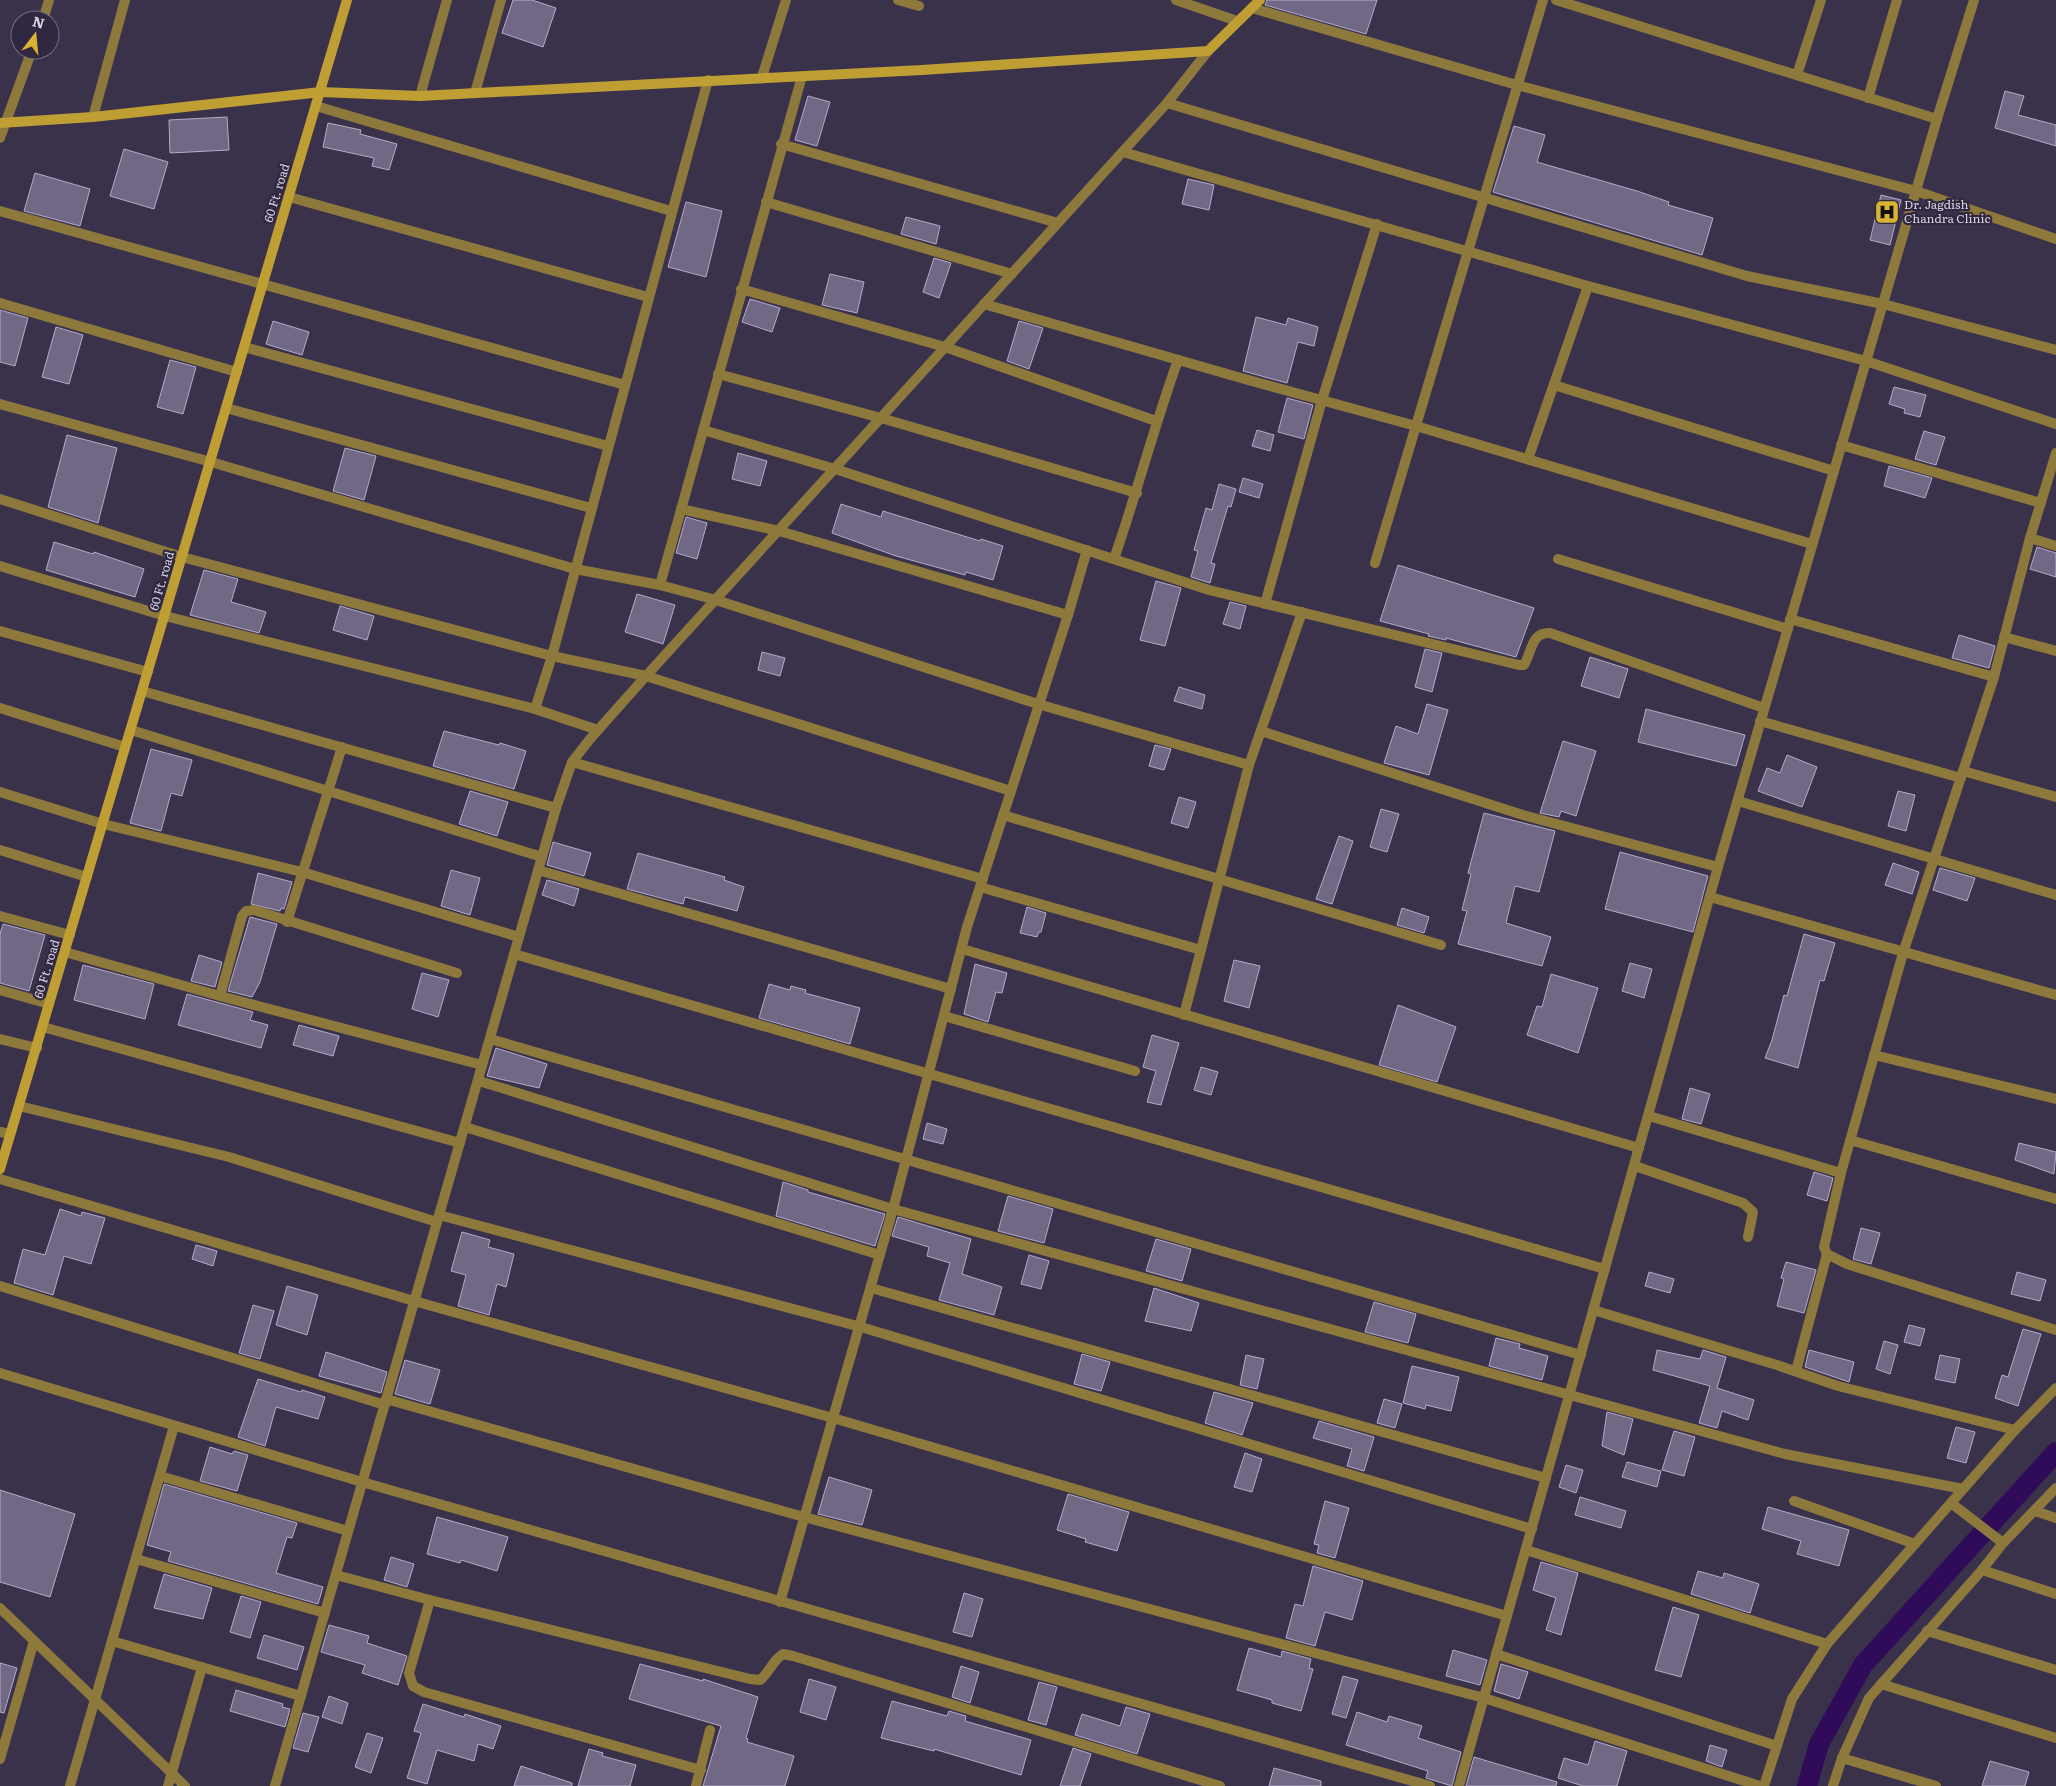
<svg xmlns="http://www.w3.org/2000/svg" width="2056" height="1786" font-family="Literata,serif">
	<rect width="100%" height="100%" fill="#3a324b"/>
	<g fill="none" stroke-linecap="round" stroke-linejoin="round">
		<!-- canal -->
		<path stroke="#300b5a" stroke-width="20" d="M1807,1786L1819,1744L1863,1665L2056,1452"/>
	</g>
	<!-- building -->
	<g fill="#706884" stroke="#b3abc9">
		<path d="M513,0H532L556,8L543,47L502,33Z"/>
		<path d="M1267,0H1377L1366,34L1265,5Z"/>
		<path d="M2005,91L2024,96L2018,115L2056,125V146L1995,128Z"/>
		<path d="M808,96L830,102L817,146L795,140Z"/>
		<path d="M227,117L229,150L170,153L169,120Z"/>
		<path d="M328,123L361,130L360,134L397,144L389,170L372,166L374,158L323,147Z"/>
		<path d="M1514,126L1545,135L1537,162L1637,191L1669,202L1668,205L1713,218L1702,255L1493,192Z"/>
		<path d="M124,149L168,162L154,209L110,196Z"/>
		<path d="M35,173L90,189L80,226L24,211Z"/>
		<path d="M1188,179L1214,185L1209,210L1182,204Z"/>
		<path d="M1881,195L1901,200L1890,245L1870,240Z"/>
		<path d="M686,202L722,211L706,277L668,267Z"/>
		<path d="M906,217L940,226L936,244L901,234Z"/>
		<path d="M934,258L951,263L939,298L923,292Z"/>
		<path d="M830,274L864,282L857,313L822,305Z"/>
		<path d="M750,299L780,308L772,332L742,322Z"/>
		<path d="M0,310L28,318L15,366L0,362Z"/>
		<path d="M1256,317L1286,325L1288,318L1318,327L1314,346L1298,342L1287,383L1243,371Z"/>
		<path d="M273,321L309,332L302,355L266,344Z"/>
		<path d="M1019,321L1043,328L1029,369L1007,361Z"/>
		<path d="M56,327L83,335L69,384L42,377Z"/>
		<path d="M170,360L196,367L183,414L157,407Z"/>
		<path d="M1894,387L1926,395L1920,417L1904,413L1905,409L1889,404Z"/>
		<path d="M1287,398L1313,405L1304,439L1278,432Z"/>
		<path d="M1257,430L1274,435L1270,451L1252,446Z"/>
		<path d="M1924,431L1945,437L1936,465L1915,459Z"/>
		<path d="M67,435L117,448L98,523L48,507Z"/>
		<path d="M345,448L376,456L364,500L333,491Z"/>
		<path d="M738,453L767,461L760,486L732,479Z"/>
		<path d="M1889,466L1932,478L1925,498L1884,486Z"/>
		<path d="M1243,478L1263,484L1259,498L1239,492Z"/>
		<path d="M1219,484L1236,489L1231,507L1228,506L1211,563L1215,564L1210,583L1191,577L1198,551L1194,550L1206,508L1212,510Z"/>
		<path d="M841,504L881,517L883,511L980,541L981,539L1003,546L993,580L966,572L965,575L896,556L832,533Z"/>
		<path d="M686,517L707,523L697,559L676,553Z"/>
		<path d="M54,542L93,554L94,552L144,569L135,597L46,570Z"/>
		<path d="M2037,547L2056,553V577L2030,569Z"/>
		<path d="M1398,565L1534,608L1516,657L1446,638V640L1428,636L1429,634L1380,621Z"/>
		<path d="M204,570L238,579L231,602L266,612L259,633L190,615Z"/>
		<path d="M1156,581L1181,588L1165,646L1140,640Z"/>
		<path d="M637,594L675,605L663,644L625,632Z"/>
		<path d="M1230,602L1246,606L1240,629L1223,624Z"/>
		<path d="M340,606L374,616L367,640L333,630Z"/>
		<path d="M1959,635L1995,646L1989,668L1952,658Z"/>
		<path d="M1425,649L1442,653L1432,692L1415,687Z"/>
		<path d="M762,652L785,658L780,676L758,670Z"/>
		<path d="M1590,657L1628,669L1619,698L1581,686Z"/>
		<path d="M1179,687L1205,695L1202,709L1174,701Z"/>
		<path d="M1427,704L1448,710L1429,775L1384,763L1396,726L1418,734Z"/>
		<path d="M1646,709L1745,735L1736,766L1638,742Z"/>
		<path d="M444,731L499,745L500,743L526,751L514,789L433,766Z"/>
		<path d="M1563,741L1596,751L1576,816L1561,811L1559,817L1540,813Z"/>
		<path d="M1155,745L1171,749L1164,770L1149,766Z"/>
		<path d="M151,749L192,760L182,796L171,793L161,831L130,823Z"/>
		<path d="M1787,755L1817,767L1802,807L1758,791L1767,768L1780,773Z"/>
		<path d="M470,791L508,802L497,836L459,824Z"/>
		<path d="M1898,791L1915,795L1906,831L1888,826Z"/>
		<path d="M1179,797L1196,802L1188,828L1171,823Z"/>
		<path d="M1381,809L1399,814L1387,852L1370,847Z"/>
		<path d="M1484,813L1555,831L1539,892L1515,886L1506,923L1551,937L1542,966L1458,944L1467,911L1462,910L1471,874L1468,873Z"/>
		<path d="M1339,836L1353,841L1332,904L1316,899Z"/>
		<path d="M553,842L591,853L584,876L547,865Z"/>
		<path d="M1620,852L1708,876L1693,932L1605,909Z"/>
		<path d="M638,853L725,877L724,880L744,887L737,911L685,897L683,904L627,889Z"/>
		<path d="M1893,863L1919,872L1912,894L1885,885Z"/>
		<path d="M1940,868L1975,878L1967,901L1933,890Z"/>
		<path d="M451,870L480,878L470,915L441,906Z"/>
		<path d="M258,873L292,882L284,909L281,908L280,911L251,904Z"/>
		<path d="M547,880L579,889L574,906L542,895Z"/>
		<path d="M1027,907L1046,913L1041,932H1039L1037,937L1020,933Z"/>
		<path d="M1402,908L1429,917L1424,933L1397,925Z"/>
		<path d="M250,917L277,924L260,982L252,997L228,991Z"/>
		<path d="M3,924L45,935L29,991L0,983V934Z"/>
		<path d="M1804,934L1835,943L1824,981L1820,980L1798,1068L1765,1058L1772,1040L1784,995L1787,996Z"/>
		<path d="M199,955L222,962L215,987L191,981Z"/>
		<path d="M1234,960L1260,966L1249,1008L1224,1001Z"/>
		<path d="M1630,963L1652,969L1644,998L1622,991Z"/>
		<path d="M975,964L1007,973L1002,993L996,992L988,1022L964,1014Z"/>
		<path d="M83,965L154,984L145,1019L74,1000Z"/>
		<path d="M422,973L449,980L438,1017L412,1009Z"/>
		<path d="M1551,974L1598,988L1578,1053L1527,1035L1537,1006L1542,1007Z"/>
		<path d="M769,984L790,990L791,986L806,990L805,993L860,1008L850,1044L759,1018Z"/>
		<path d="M187,994L253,1012L250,1020L268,1025L261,1048L178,1025Z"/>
		<path d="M1398,1005L1456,1027L1437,1082L1379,1065Z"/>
		<path d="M299,1025L339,1036L333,1056L293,1045Z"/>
		<path d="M1152,1035L1179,1043L1161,1105L1147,1102L1156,1071L1143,1067Z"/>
		<path d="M496,1048L547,1064L539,1088L487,1076Z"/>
		<path d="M1201,1067L1218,1072L1211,1095L1194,1090Z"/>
		<path d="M1690,1088L1710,1094L1701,1124L1682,1119Z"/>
		<path d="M927,1123L947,1129L943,1144L923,1139Z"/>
		<path d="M2019,1143L2056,1152L2054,1174L2015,1160Z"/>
		<path d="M1814,1172L1833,1178L1827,1201L1807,1195Z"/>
		<path d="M783,1182L808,1190V1192L885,1214L875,1246L776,1216Z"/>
		<path d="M1008,1196L1053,1209L1044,1243L998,1231Z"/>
		<path d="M60,1209L81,1216L82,1212L105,1218L91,1264L64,1256L53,1295L14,1283L23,1249L45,1255Z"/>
		<path d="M898,1217L971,1239L962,1274L1002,1287L994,1315L939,1300L950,1263L927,1256L929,1247L892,1236Z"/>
		<path d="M1861,1228L1880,1233L1871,1264L1853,1259Z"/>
		<path d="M462,1232L490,1240L488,1247L514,1254L506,1287L497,1284L489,1315L458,1306L466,1275L451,1271Z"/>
		<path d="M1156,1239L1191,1249L1182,1281L1146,1271Z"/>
		<path d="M196,1245L217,1251L213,1266L192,1259Z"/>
		<path d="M1029,1255L1049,1261L1041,1289L1021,1284Z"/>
		<path d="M1786,1262L1816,1270L1804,1313L1777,1306L1784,1279L1781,1278Z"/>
		<path d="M1649,1272L1674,1279L1670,1293L1645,1286Z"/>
		<path d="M2017,1272L2046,1280L2040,1301L2011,1294Z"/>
		<path d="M287,1286L318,1295L307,1335L276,1325Z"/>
		<path d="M1154,1288L1199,1303L1191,1331L1145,1321Z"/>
		<path d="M1374,1302L1416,1314L1408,1343L1365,1332Z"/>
		<path d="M253,1305L274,1311L260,1359L239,1353Z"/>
		<path d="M1909,1325L1925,1329L1920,1346L1904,1342Z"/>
		<path d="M2023,1329L2041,1334L2018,1406L1995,1398L2002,1375L2008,1377Z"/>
		<path d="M1496,1338L1520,1344L1519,1348L1548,1356L1542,1380L1489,1366Z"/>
		<path d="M1884,1341L1898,1345L1890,1374L1876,1369Z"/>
		<path d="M1657,1350L1700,1359L1703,1350L1726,1357L1717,1388L1754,1400L1748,1420L1722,1411L1717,1428L1699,1423L1710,1386L1653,1370Z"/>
		<path d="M1809,1350L1854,1362L1849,1382L1805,1367Z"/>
		<path d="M326,1352L387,1372L381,1393L319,1376Z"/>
		<path d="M1082,1354L1110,1362L1101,1391L1074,1384Z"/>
		<path d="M1246,1355L1264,1359L1257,1389L1240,1385Z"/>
		<path d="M1940,1355L1960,1359L1955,1383L1935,1379Z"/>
		<path d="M405,1360L440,1370L430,1404L395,1394Z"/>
		<path d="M1412,1366L1459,1377L1451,1411L1426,1405L1425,1409L1403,1403Z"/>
		<path d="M258,1379L301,1392L302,1390L325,1397L318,1419L276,1407L265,1446L238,1437Z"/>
		<path d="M1214,1392L1253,1403L1242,1435L1205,1423Z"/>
		<path d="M1384,1399L1402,1404L1395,1428L1377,1423Z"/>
		<path d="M1607,1412L1633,1419L1624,1455L1602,1446Z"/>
		<path d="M1319,1421L1374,1437L1364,1471L1347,1466L1352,1449L1313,1438Z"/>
		<path d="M1956,1427L1975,1432L1966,1463L1947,1458Z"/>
		<path d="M1674,1431L1695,1437L1684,1476L1662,1470Z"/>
		<path d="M210,1447L232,1454L234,1451L248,1455L237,1491L200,1481Z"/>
		<path d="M1245,1453L1262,1459L1252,1492L1234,1487Z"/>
		<path d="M1627,1462L1661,1471L1657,1487L1622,1477Z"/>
		<path d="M1566,1465L1583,1470L1576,1493L1559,1487Z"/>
		<path d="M829,1477L872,1490L862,1525L818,1514Z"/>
		<path d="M164,1484L297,1523L292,1538L287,1537L276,1573L323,1587L318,1604L168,1561L171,1552L147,1545Z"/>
		<path d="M0,1490L75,1514L50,1597L0,1582Z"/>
		<path d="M1068,1494L1129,1512L1117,1551L1085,1542L1086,1539L1057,1530Z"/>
		<path d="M1580,1497L1626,1511L1621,1528L1575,1515Z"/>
		<path d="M1325,1501L1349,1508L1335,1558L1317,1553L1319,1545L1314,1544Z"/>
		<path d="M1768,1507L1849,1530L1839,1566L1797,1554L1801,1541L1762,1529Z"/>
		<path d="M437,1517L508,1537L497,1571L461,1560L460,1563L427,1554Z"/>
		<path d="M391,1557L414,1564L407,1587L384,1580Z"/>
		<path d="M1541,1562L1578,1573L1561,1635L1546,1630L1556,1598L1533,1590Z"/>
		<path d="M1313,1566L1363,1581L1352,1620L1325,1612L1315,1646L1286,1638L1295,1604L1303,1606Z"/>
		<path d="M1698,1571L1723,1578L1724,1573L1759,1584L1750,1613L1691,1594Z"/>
		<path d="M164,1574L212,1588L203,1619L154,1608Z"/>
		<path d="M964,1593L983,1599L972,1637L953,1632Z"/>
		<path d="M241,1596L261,1602L250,1638L230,1632Z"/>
		<path d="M1673,1607L1699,1615L1681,1677L1655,1670Z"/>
		<path d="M329,1625L369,1636L367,1643L407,1656L398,1685L362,1673L365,1665L321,1652Z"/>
		<path d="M264,1635L304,1647L297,1670L257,1658Z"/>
		<path d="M1249,1648L1281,1657L1282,1651L1311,1659L1309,1668L1313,1669L1301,1711L1272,1703V1700L1237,1690Z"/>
		<path d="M1453,1650L1487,1660L1480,1685L1446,1676Z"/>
		<path d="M0,1663L17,1668L4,1713L0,1712Z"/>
		<path d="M640,1664L703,1681V1679L758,1697L746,1738L748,1739L747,1742L794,1756L785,1786H703L721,1726L629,1699Z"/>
		<path d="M1501,1664L1528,1672L1519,1699L1494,1691Z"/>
		<path d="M961,1666L979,1672L970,1703L952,1697Z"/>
		<path d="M1343,1676L1358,1680L1346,1718L1332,1714Z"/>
		<path d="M809,1679L836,1687L826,1720L800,1712Z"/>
		<path d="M1039,1682L1057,1687L1046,1725L1028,1720Z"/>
		<path d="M236,1690L283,1704L282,1707L290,1709L285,1727L230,1711Z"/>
		<path d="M329,1696L348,1703L342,1724L322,1717Z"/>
		<path d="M892,1701L947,1716L949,1711L966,1716L965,1721L1031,1740L1021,1775L934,1749V1751L881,1738Z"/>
		<path d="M423,1704L464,1717L465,1714L501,1726L493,1749L478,1744L474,1761L437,1750L427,1784L407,1778L421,1733L414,1731Z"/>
		<path d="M1126,1707L1150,1714L1137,1754L1075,1735L1082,1714L1120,1726Z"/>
		<path d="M1357,1712L1387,1722L1389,1716L1422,1726L1418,1738L1461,1752L1452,1786L1426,1778L1428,1771L1346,1745Z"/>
		<path d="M303,1713L319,1717L308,1752L293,1748Z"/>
		<path d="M367,1733L383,1738L371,1773L355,1767Z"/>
		<path d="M1595,1741L1627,1751L1617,1786H1583L1558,1778L1564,1758L1588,1765Z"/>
		<path d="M1710,1745L1727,1750L1722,1767L1706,1761Z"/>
		<path d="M1073,1748L1091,1754L1080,1786H1060Z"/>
		<path d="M589,1749L603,1753L602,1756L636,1765L630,1786H578Z"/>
		<path d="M1474,1757L1557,1782L1556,1786H1466Z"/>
		<path d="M1990,1761L2029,1772L2025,1786H1982Z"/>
		<path d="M521,1766L572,1783V1786H514Z"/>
		<path d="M1274,1768L1321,1781V1786H1269Z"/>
	</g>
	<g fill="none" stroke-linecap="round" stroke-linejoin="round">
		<!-- street -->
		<g stroke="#8e793d" stroke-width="10">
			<path d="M898,0L919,6"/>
			<path d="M1176,0L1237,21"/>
			<path d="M1556,0L1937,119"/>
			<path d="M1252,8L1517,85L1916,191L2056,239"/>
			<path d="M43,20L49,0"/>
			<path d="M1797,75L1821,0"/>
			<path d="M762,77L786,0"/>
			<path d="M475,93L501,0"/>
			<path d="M420,96L447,0"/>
			<path d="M1868,98L1897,0"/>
			<path d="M1167,103L1747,276L1883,304L2056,350"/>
			<path d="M316,106L671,211"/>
			<path d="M93,117L125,0"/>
			<path d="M0,138L32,50"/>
			<path d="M781,144L1058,223"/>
			<path d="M1123,152L1588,286L1866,361L2056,424"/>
			<path d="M289,197L648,297"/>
			<path d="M766,202L1012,274"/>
			<path d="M0,211L625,385"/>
			<path d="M741,289L945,347L1156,421"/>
			<path d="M0,303L237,372"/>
			<path d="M984,304L1241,378L1416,426L1812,544"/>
			<path d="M244,347L608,446"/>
			<path d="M718,374L881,418L1137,493"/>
			<path d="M1554,385L1834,471"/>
			<path d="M0,404L211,462L575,569L660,585L716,600L1038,704L1249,765"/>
			<path d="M226,408L591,508"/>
			<path d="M703,430L835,469L1209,590L1519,665H1524C1532,652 1531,632 1550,633L1764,708"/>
			<path d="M1841,445L2041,503"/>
			<path d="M2056,453L2030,538L1994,677L1903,953L1841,1173L1824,1247L1827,1254L1847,1264L2056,1330"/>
			<path d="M1528,459L1588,286"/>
			<path d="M0,499L182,557L552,656L646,676L1011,791"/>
			<path d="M681,509L779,531L1068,615"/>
			<path d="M2030,538L2056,546"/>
			<path d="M1114,559C1137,493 1154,426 1178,360"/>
			<path d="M1558,559L1788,629"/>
			<path d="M1375,563L1543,0"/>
			<path d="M0,566L165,616L535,709L552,656L708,80"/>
			<path d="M660,585L802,76"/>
			<path d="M1265,604L1322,400L1377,224"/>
			<path d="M1790,619L1994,677"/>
			<path d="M0,631L148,672"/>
			<path d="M2004,637L2056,651"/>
			<path d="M142,691L556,808"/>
			<path d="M0,708L125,747"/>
			<path d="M535,709L598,730"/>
			<path d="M1760,721L1961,778"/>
			<path d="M131,730L542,857"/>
			<path d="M1261,731L1523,815L1718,867"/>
			<path d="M572,762L983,879"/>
			<path d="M1963,771L2056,797"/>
			<path d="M0,792L103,824L302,872L519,937"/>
			<path d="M1738,801L2056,895"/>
			<path d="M1003,815L1441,945"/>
			<path d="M0,850L87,877"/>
			<path d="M538,870L951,989"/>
			<path d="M980,887L1201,950"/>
			<path d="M1710,897L2056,995"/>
			<path d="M0,916L70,935"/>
			<path d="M287,922L342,747"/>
			<path d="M962,949L1639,1148"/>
			<path d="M65,952L220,996L482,1065"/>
			<path d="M514,954L1605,1269"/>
			<path d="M0,990L49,1004"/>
			<path d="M220,996L242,916L246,911L254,910L457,973"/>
			<path d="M1184,1015L1249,765L1302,612"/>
			<path d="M944,1016L1135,1071"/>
			<path d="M43,1027L460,1143"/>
			<path d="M0,1039L37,1048"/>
			<path d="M490,1039L1581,1355"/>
			<path d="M1874,1055L2056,1099"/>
			<path d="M479,1081L893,1209L1785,1454L1963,1489"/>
			<path d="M19,1106L229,1157L437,1222"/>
			<path d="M1649,1116L1841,1173"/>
			<path d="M465,1127L880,1255"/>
			<path d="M0,1132L10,1134"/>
			<path d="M1850,1140L2056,1199"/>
			<path d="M1635,1166L1743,1203L1753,1212L1748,1237"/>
			<path d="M0,1179L414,1301L833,1418L1507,1616"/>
			<path d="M439,1215L861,1327L1532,1529"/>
			<path d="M0,1286L385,1405"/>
			<path d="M871,1288L1546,1478"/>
			<path d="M1593,1310L1777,1365L1838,1386L2015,1430"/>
			<path d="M1796,1371L1827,1254"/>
			<path d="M0,1373L362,1482L1430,1786"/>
			<path d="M386,1399L804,1517L1484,1698L1760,1786"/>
			<path d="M160,1476L348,1531"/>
			<path d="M1794,1501L1915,1544"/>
			<path d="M1951,1503L2003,1543"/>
			<path d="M2035,1511L2056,1518"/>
			<path d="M1526,1550L1827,1644"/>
			<path d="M136,1559L325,1613"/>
			<path d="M1982,1570L2056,1594"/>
			<path d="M336,1575L430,1600L750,1679L760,1680C770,1672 772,1661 783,1654L793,1656L1220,1786"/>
			<path d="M430,1600L409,1673L413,1686L424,1692L701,1770"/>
			<path d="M780,1602L893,1209L967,927L1068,615L1087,550"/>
			<path d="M0,1608L185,1786"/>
			<path d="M1927,1631L2056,1670"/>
			<path d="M112,1641L301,1696"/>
			<path d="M1496,1654L1777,1746"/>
			<path d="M1881,1684L2056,1738"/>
			<path d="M1842,1758L1936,1786"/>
			<path d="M0,1759L34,1641"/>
			<path d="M70,1786L174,1426"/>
			<path d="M168,1786L202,1667"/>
			<path d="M275,1786L556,808L572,762L590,739L646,676L1167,103L1208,51"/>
			<path d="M696,1786L710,1730"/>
			<path d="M1459,1786L1718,867L1937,119L1974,0"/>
			<path d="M1764,1786L1792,1699L1827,1644L2015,1430L2056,1388"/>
			<path d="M1833,1786L1842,1758L1869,1698L1982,1570L2003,1543L2056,1488"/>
		</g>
		<!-- secondary -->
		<g stroke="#bf9e33" stroke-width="10">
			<path d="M0,123L93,117L321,92L420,96L922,70L1208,51L1260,0"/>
			<path d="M0,1169L347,0"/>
		</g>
	</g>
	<!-- icons -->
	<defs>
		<symbol id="hospital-square" viewBox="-11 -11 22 22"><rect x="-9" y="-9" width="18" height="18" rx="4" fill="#dab333" stroke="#302840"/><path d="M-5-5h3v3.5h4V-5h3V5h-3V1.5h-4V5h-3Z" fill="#111"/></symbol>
	</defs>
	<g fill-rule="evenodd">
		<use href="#hospital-square" x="1873" y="198" width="28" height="28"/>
	</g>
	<g text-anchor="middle" stroke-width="4.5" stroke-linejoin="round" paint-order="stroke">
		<!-- street labels -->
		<g font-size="12" fill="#d7d3e3" stroke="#302840">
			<text transform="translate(277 193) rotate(-73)" y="4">60 Ft. road</text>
			<text transform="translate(162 581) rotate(-74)" y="4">60 Ft. road</text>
			<text transform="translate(47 969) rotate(-73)" y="4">60 Ft. road</text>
		</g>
		<!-- poi labels -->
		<g font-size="12" fill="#d7d3e3" stroke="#302840" text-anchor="start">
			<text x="1904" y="209">Dr. Jagdish<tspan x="1904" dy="14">Chandra Clinic</tspan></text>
		</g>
	</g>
	<!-- north arrow -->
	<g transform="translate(35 35) rotate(16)"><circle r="24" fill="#302840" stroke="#736c81"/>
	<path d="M0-4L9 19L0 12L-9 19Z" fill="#dab333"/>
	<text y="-8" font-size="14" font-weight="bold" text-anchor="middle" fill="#d7d3e3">N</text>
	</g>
</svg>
